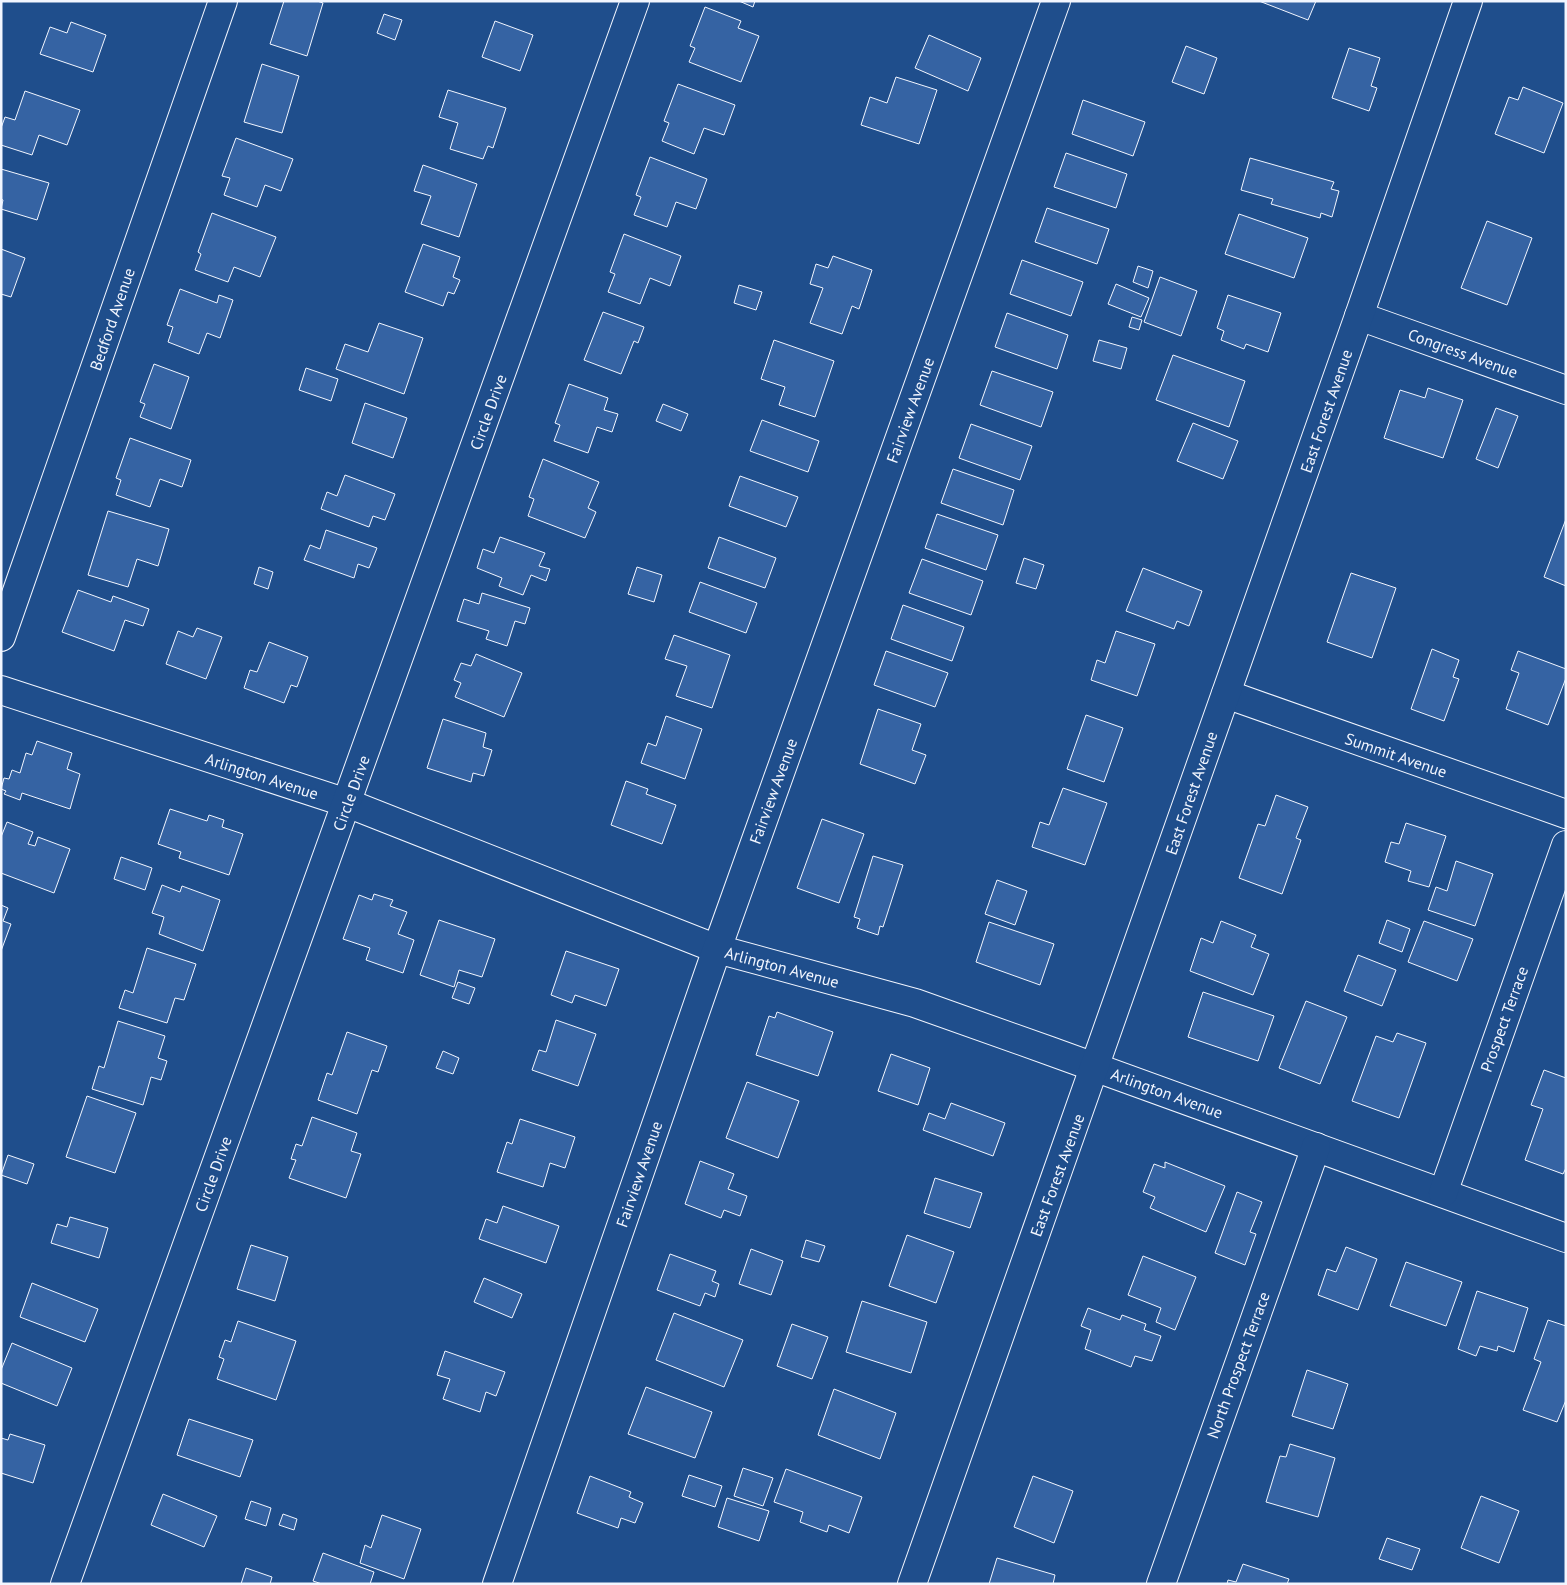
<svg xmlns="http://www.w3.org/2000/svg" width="1567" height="1585" font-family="'PT Sans',sans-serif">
	<rect width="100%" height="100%" fill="#1f4e8c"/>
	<!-- building -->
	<g fill="#3563a3" stroke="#f2f6ff">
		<path d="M284,1H317L323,3L307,56L270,44Z"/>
		<path d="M739,1H755L753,7Z"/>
		<path d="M1259,1H1316L1308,20Z"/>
		<path d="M705,7L741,21L738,28L759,36L741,82L689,62L695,48L690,46Z"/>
		<path d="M384,14L402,20L395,40L377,33Z"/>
		<path d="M495,21L533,35L520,71L482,57Z"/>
		<path d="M71,22L106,35L93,72L40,54L50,27L67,33Z"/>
		<path d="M929,35L981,58L968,91L915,68Z"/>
		<path d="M1186,46L1217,58L1204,94L1172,82Z"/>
		<path d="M1349,48L1380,58L1371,86L1377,88L1369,111L1332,98Z"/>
		<path d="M262,64L299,76L282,133L244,122Z"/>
		<path d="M896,77L937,90L919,144L861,125L870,97L887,103Z"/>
		<path d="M678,84L735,105L724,135L704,128L694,154L662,141L669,123L664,121Z"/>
		<path d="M1523,87L1563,103L1544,153L1495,134L1509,97L1518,100Z"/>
		<path d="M448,90L506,108L493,148L488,146L483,159L450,149L458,123L439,117Z"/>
		<path d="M25,91L80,110L67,145L39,135L32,155L1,145V128L5,117L15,120Z"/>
		<path d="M1083,100L1145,122L1133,156L1072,134Z"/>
		<path d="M236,138L293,159L281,191L265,185L257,207L224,195L230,178L222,176Z"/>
		<path d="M1066,153L1127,174L1116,208L1054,187Z"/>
		<path d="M650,157L707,179L696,209L676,202L667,227L634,215L641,197L636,195Z"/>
		<path d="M1250,158L1334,182L1331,189L1339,191L1332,217L1321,213L1320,218L1271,204L1273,199L1241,190Z"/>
		<path d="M423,165L477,184L459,237L421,224L431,196L414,191Z"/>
		<path d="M1,169L49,183L37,220L1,209L3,200L1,199Z"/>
		<path d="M1047,208L1109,229L1097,264L1035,242Z"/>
		<path d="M212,213L276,237L260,277L234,267L228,282L195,270L201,254L198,252Z"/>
		<path d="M1239,214L1308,238L1294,278L1225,254Z"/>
		<path d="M1487,221L1532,238L1507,305L1461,288Z"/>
		<path d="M624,234L681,256L670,286L650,278L640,304L608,292L615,274L610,272Z"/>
		<path d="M423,244L460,257L453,277L460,280L454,294L448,292L443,306L405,292Z"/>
		<path d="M1,249L25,258L11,297L1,294Z"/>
		<path d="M833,256L872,270L859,309L852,306L842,334L810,323L823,288L810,284L816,264L828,268Z"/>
		<path d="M1022,260L1083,282L1071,316L1010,294Z"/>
		<path d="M1138,266L1153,271L1148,288L1133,282Z"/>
		<path d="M1160,277L1197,291L1181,336L1144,322Z"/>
		<path d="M1116,284L1149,298L1141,317L1108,304Z"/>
		<path d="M739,285L762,292L756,310L734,303Z"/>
		<path d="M180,289L217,303L219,295L233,300L220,338L207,333L199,354L168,342L173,327L167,325Z"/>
		<path d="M1228,295L1281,313L1268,352L1246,344L1244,349L1221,340L1224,331L1217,328Z"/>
		<path d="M603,312L644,327L638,343L634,341L621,374L584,360Z"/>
		<path d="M1007,313L1068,335L1057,369L995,347Z"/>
		<path d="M1132,317L1142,320L1139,330L1129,327Z"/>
		<path d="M379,323L423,338L404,394L336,369L345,344L368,352Z"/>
		<path d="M774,340L834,361L815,417L779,405L785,387L761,379Z"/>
		<path d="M1099,340L1127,348L1121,369L1093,361Z"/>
		<path d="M1173,355L1245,381L1229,427L1156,400Z"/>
		<path d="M154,364L189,377L171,429L140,417L145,404L140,402Z"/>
		<path d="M306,368L338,379L331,401L299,390Z"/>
		<path d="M992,371L1053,392L1041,427L980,405Z"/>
		<path d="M569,384L608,398L604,410L618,414L612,432L597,427L588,453L554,441L560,425L555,423Z"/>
		<path d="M1428,388L1463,400L1443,458L1384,438L1400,390L1425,398Z"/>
		<path d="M365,403L407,418L393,458L352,443Z"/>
		<path d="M663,404L688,414L681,431L656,421Z"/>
		<path d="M1496,408L1518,416L1498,468L1476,459Z"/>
		<path d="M762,420L819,441L808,472L750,451Z"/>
		<path d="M1193,423L1238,441L1223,479L1177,461Z"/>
		<path d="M971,424L1032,446L1020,480L959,458Z"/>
		<path d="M130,438L191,460L182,487L160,479L150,507L116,495L121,480L116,478Z"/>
		<path d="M543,459L599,482L588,508L596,512L585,538L528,516L534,499L529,497Z"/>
		<path d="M953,469L1014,490L1003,525L941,503Z"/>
		<path d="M345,475L395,494L385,520L373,516L369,527L321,509L327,492L337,496Z"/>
		<path d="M740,476L798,497L786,527L729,506Z"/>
		<path d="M108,511L169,529L158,566L137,559L128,587L88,575Z"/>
		<path d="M937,514L998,535L986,570L925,548Z"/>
		<path d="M1566,519V586L1544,577Z"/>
		<path d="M326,530L377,548L369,568L358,564L354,578L304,560L310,545L320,549Z"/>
		<path d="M500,537L545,553L539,566L550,569L546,581L531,575L523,595L499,586L502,578L477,568L483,549L494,553Z"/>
		<path d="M719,537L776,558L765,588L708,568Z"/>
		<path d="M1024,558L1044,565L1036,589L1016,583Z"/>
		<path d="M922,559L983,581L971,615L909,593Z"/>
		<path d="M259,567L273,572L268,589L254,584Z"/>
		<path d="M637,567L662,575L654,602L628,594Z"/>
		<path d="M1143,568L1202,591L1189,626L1177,621L1174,629L1126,611Z"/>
		<path d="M1351,573L1396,588L1372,658L1327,642Z"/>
		<path d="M700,582L757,603L746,633L689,612Z"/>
		<path d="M78,590L111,602L113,596L149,609L143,626L125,620L114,651L62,632Z"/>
		<path d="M482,593L530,608L525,624L515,621L507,646L486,639L489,631L457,621L464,599L479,604Z"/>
		<path d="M903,605L964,627L952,661L891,639Z"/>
		<path d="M197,628L222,637L206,679L166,664L178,631L193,637Z"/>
		<path d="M1116,631L1155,644L1137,696L1091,680L1097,660L1105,663Z"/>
		<path d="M674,635L730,655L712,708L676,696L687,666L665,659Z"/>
		<path d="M269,642L308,657L297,687L291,685L284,703L244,688L250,670L257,672Z"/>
		<path d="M1432,649L1459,660L1453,677L1459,679L1444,721L1411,709Z"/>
		<path d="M886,651L948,673L935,707L874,685Z"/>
		<path d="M1518,651L1566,669V678L1548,725L1506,709L1519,673L1511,670Z"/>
		<path d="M476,654L522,673L504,717L455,697L461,683L454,680L461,663L471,666Z"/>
		<path d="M878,709L921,724L912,750L926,755L915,784L860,764Z"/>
		<path d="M1086,715L1123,728L1104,782L1067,769Z"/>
		<path d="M666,716L702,729L685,779L641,763L648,743L656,746Z"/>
		<path d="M443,719L486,733L483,747L492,750L484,776L473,773L471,782L427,768Z"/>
		<path d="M37,741L72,753L67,769L80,774L70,809L22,793L20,800L4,794L6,791L1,789L4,778L9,779L12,770L20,773L26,753L32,755Z"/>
		<path d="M626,781L648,789L646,794L676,805L662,844L611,825Z"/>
		<path d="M1063,788L1107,803L1085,865L1032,847L1040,822L1049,825Z"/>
		<path d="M1276,795L1308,807L1296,838L1301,840L1282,894L1239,878L1258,824L1265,826Z"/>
		<path d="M170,809L207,821L209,815L224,820L222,827L243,834L229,875L179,858L181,852L158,844Z"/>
		<path d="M822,819L864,834L839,903L797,888Z"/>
		<path d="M7,822L33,832L28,844L35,846L38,837L70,849L54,893L1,873V837Z"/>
		<path d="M1406,823L1446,836L1429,887L1408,881L1411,871L1385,862L1391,842L1399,844Z"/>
		<path d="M873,856L903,865L883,927L880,926L878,935L857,928L860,919L854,917Z"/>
		<path d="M121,857L152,868L145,890L114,879Z"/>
		<path d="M1456,861L1493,874L1475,926L1428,910L1436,887L1447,891Z"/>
		<path d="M997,880L1027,891L1015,925L985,914Z"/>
		<path d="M162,885L180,892L182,886L220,900L203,951L159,934L164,917L152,913Z"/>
		<path d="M374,894L393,900L390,906L407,912L398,934L414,940L403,973L366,960L370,948L343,939L359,895L372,900Z"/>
		<path d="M1,905L8,908L3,921L11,924L1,951Z"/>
		<path d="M439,920L495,939L482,977L459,970L454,987L420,975Z"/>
		<path d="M1387,920L1410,929L1402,952L1379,943Z"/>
		<path d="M1221,921L1256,935L1251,947L1269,954L1253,995L1190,971L1201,938L1213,943Z"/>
		<path d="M1424,921L1473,939L1457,981L1408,962Z"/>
		<path d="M989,922L1054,944L1040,985L976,962Z"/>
		<path d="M147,948L196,964L184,1000L175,998L167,1023L119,1008L125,990L133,993Z"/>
		<path d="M566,951L619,969L606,1006L575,995L572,1003L551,995Z"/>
		<path d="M1358,955L1396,970L1382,1006L1344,991Z"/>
		<path d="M458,982L475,988L469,1004L452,998Z"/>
		<path d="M1203,992L1274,1016L1258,1061L1188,1037Z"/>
		<path d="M1306,1001L1347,1017L1320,1084L1279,1068Z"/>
		<path d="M777,1012L833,1032L818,1076L756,1055L769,1016L775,1018Z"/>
		<path d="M556,1020L596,1034L578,1086L532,1070L539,1050L546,1052Z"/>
		<path d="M118,1021L165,1036L158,1058L167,1061L161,1080L151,1077L143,1105L92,1089L99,1066L104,1068Z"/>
		<path d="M347,1032L387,1046L378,1072L372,1070L357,1114L318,1100L327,1073L332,1075Z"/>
		<path d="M1397,1033L1426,1043L1399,1118L1352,1101L1376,1036L1393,1042Z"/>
		<path d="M443,1051L459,1058L453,1074L436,1068Z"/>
		<path d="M891,1054L930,1068L918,1105L878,1091Z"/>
		<path d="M1544,1070L1566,1078V1168L1563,1174L1525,1160L1543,1109L1531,1105Z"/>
		<path d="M747,1082L799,1101L778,1158L726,1138Z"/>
		<path d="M87,1096L136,1113L115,1173L66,1157Z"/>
		<path d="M951,1103L1005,1123L993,1156L923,1130L929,1113L945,1119Z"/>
		<path d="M312,1117L357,1133L351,1151L361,1154L346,1198L289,1178L296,1160L291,1159L296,1144L302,1146Z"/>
		<path d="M520,1119L575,1137L565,1168L550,1163L543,1187L497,1172L507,1142L512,1144Z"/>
		<path d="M8,1155L34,1164L27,1184L1,1175Z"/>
		<path d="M700,1161L734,1174L728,1189L747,1196L740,1216L724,1210L721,1218L685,1204Z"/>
		<path d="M1165,1162L1225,1186L1206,1232L1150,1208L1155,1197L1143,1192L1154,1164L1165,1168Z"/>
		<path d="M935,1178L982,1193L970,1228L924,1213Z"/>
		<path d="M1237,1192L1262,1202L1250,1232L1256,1234L1245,1265L1215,1253Z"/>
		<path d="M503,1206L559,1226L546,1263L479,1239L486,1219L497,1223Z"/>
		<path d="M70,1217L108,1228L99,1258L51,1243L57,1224L67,1227Z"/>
		<path d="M907,1235L954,1252L936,1303L889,1286Z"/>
		<path d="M806,1240L825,1246L819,1262L801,1257Z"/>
		<path d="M251,1245L288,1257L275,1301L237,1289Z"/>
		<path d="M1346,1247L1377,1259L1358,1310L1318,1295L1327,1269L1336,1272Z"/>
		<path d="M751,1249L783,1261L771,1295L739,1284Z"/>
		<path d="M670,1254L716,1271L712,1281L719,1284L715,1297L705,1293L700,1306L657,1290Z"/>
		<path d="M1143,1256L1196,1277L1175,1330L1156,1322L1161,1308L1128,1295Z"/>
		<path d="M1406,1262L1462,1282L1446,1326L1390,1306Z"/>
		<path d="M484,1278L522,1294L512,1318L474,1302Z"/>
		<path d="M32,1283L98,1309L85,1342L20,1317Z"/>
		<path d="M1477,1291L1528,1308L1514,1352L1498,1346L1497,1351L1480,1346L1476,1356L1458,1349Z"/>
		<path d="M862,1301L927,1322L911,1373L846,1352Z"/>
		<path d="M1088,1308L1120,1320L1122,1315L1146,1324L1144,1330L1161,1336L1152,1361L1135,1356L1131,1367L1085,1349L1091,1330L1081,1326Z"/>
		<path d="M674,1313L743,1340L724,1387L656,1360Z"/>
		<path d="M1548,1320L1566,1326V1400L1557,1422L1523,1410L1541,1362L1534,1359Z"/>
		<path d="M238,1321L296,1341L276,1400L217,1379L224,1359L219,1357L225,1340L231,1342Z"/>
		<path d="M792,1324L828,1337L812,1379L777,1366Z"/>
		<path d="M12,1343L72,1368L57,1406L1,1383V1370Z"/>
		<path d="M445,1351L505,1372L496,1396L486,1392L480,1412L443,1399L450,1379L437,1375Z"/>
		<path d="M1307,1370L1348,1384L1333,1429L1292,1416Z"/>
		<path d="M646,1387L712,1412L695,1458L628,1434Z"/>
		<path d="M834,1389L896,1413L880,1459L818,1435Z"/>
		<path d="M189,1419L253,1440L240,1477L177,1455Z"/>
		<path d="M10,1434L45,1445L33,1483L1,1473V1438L8,1440Z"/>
		<path d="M1290,1444L1335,1458L1318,1517L1266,1502L1280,1456L1286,1457Z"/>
		<path d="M743,1468L773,1478L763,1506L734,1496Z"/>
		<path d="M786,1469L862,1497L849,1533L829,1525L827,1532L800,1522L803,1512L774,1502Z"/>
		<path d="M689,1475L722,1486L715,1507L682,1496Z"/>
		<path d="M590,1476L631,1492L629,1497L643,1503L635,1523L621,1518L618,1528L577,1513Z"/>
		<path d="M1033,1476L1073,1491L1054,1543L1014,1527Z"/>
		<path d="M163,1494L217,1516L204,1547L151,1525Z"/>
		<path d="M1481,1496L1519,1511L1499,1563L1461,1548Z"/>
		<path d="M727,1498L769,1511L759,1541L718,1527Z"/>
		<path d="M251,1501L271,1508L266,1526L245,1519Z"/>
		<path d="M283,1514L297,1519L294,1530L279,1525Z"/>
		<path d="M382,1515L421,1529L404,1579L360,1563L365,1545L371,1548Z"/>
		<path d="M1387,1538L1420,1549L1412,1570L1379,1559Z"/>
		<path d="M323,1553L374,1572L370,1584H322L313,1581Z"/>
		<path d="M997,1558L1055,1575L1053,1584H989Z"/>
		<path d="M1243,1564L1289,1579L1287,1584H1227L1228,1580L1236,1582Z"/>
		<path d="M246,1568L272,1577L270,1584H241Z"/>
	</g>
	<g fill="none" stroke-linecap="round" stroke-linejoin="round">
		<defs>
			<g id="minor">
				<path d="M1359,316L1566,390"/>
				<path d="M1,637L223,1"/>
				<path d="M1,690L347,803L717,949L915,1003L1050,1051L1566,1238"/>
				<path d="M1226,694L1566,814"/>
				<path d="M1443,1193L1566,845"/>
				<path d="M65,1584L635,1"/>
				<path d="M497,1584L717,949L1056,1"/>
				<path d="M1161,1584L1316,1147"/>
			</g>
			<path id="tertiary" d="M912,1584L1359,316L1468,1"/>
		</defs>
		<!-- minor casing -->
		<use href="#minor" stroke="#f2f6ff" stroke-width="30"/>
		<!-- tertiary casing -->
		<use href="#tertiary" stroke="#f2f6ff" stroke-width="30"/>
		<!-- minor -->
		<use href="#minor" stroke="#1f4e8c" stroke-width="28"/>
		<!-- tertiary -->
		<use href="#tertiary" stroke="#1f4e8c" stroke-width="28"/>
	</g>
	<g text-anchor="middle" stroke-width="4" stroke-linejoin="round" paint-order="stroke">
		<!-- street labels -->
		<g font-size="16" fill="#f2f6ff" stroke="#1f4e8c">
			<text transform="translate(112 319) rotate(-71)" y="6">Bedford Avenue</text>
			<text transform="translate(1463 353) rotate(20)" y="6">Congress Avenue</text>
			<text transform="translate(910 410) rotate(-70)" y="6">Fairview Avenue</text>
			<text transform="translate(1326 411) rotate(-71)" y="6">East Forest Avenue</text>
			<text transform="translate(488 412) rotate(-70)" y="6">Circle Drive</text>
			<text transform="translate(1396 755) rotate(19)" y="6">Summit Avenue</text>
			<text transform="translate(262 776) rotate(18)" y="6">Arlington Avenue</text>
			<text transform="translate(773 791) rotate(-70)" y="6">Fairview Avenue</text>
			<text transform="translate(351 793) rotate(-70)" y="6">Circle Drive</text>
			<text transform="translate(1191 793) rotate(-71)" y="6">East Forest Avenue</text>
			<text transform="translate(782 967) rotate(15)" y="6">Arlington Avenue</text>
			<text transform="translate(1504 1019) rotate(-70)" y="6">Prospect Terrace</text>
			<text transform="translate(1167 1093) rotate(20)" y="6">Arlington Avenue</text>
			<text transform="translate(213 1174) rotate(-70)" y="6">Circle Drive</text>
			<text transform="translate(639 1174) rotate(-71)" y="6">Fairview Avenue</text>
			<text transform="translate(1057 1175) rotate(-70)" y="6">East Forest Avenue</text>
			<text transform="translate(1238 1365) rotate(-70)" y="6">North Prospect Terrace</text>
		</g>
	</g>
	<!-- border -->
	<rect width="1567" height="1585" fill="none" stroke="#f2f6ff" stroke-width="5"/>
</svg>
